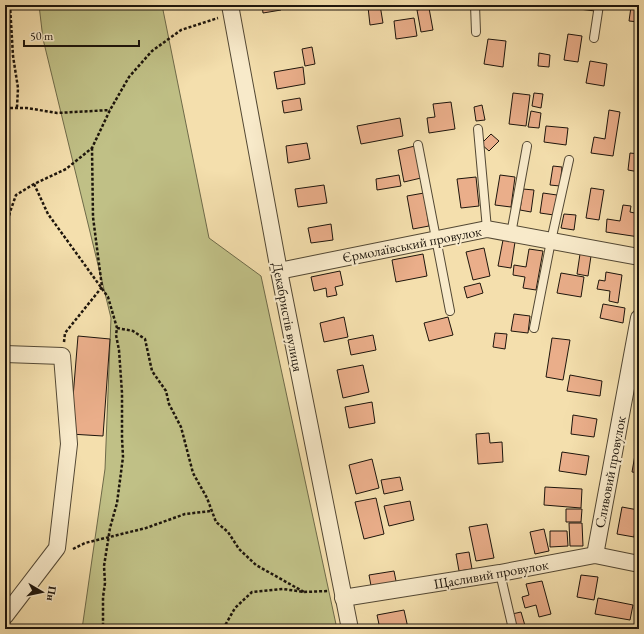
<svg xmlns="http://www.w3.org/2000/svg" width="644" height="634" font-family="'EB Garamond',serif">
	<rect width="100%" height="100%" fill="#f4dfad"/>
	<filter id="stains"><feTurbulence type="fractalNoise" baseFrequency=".005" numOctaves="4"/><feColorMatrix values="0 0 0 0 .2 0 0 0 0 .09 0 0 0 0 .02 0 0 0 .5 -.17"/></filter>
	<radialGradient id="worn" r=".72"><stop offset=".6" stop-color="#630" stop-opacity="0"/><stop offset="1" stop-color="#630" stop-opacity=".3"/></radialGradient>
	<!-- green -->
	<path fill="#c0c086" stroke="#6e6a49" d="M39,5H162L209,238L261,276L337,629H82L105,469L111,318L43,39Z"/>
	<!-- building -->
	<g fill="#eaae8a" stroke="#1d150c">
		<path d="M262,5H280L281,10L263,13Z"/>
		<path d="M380,5L383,23L370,25L368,7Z"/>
		<path d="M580,5H596L595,11L579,9Z"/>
		<path d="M631,7L639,8V22L629,21Z"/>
		<path d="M429,8L433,30L421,32L417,10Z"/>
		<path d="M414,18L417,36L396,39L394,21Z"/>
		<path d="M568,34L582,36L578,62L564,60Z"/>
		<path d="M488,39L506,41L503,67L484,64Z"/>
		<path d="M312,47L315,64L305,66L302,49Z"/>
		<path d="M539,53L550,55L549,67L538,66Z"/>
		<path d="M590,61L607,64L604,86L586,83Z"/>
		<path d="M303,67L305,84L277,89L274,72Z"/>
		<path d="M513,93L530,95L526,126L509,124Z"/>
		<path d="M534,93L543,94L541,108L532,106Z"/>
		<path d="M300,98L302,110L284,113L282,101Z"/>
		<path d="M451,102L455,129L429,133L427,118L435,117L433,104Z"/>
		<path d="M482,105L485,120L476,121L474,107Z"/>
		<path d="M609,110L620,112L613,156L591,153L594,137L605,139Z"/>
		<path d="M531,111L541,113L539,128L528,127Z"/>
		<path d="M400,118L403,136L361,144L357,126Z"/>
		<path d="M546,126L568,128L566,145L544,142Z"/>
		<path d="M491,134L499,141L489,151L481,144Z"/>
		<path d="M307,143L310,159L288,163L286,146Z"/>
		<path d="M415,146L421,178L404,182L398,150Z"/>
		<path d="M630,153L639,154V172L628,170Z"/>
		<path d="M553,166L562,167L560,186L550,185Z"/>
		<path d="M399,175L401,186L377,190L376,179Z"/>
		<path d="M500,175L515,177L511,207L495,205Z"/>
		<path d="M476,177L479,206L461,208L457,179Z"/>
		<path d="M324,185L327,203L298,207L295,189Z"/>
		<path d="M591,188L604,190L599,220L586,218Z"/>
		<path d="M523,189L534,190L531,212L520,210Z"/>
		<path d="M424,193L429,226L413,229L407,196Z"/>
		<path d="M543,193L557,195L554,215L540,213Z"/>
		<path d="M623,205L631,206L630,212L639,214V237L606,232L607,219L620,221Z"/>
		<path d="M564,214L576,215L574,230L561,228Z"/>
		<path d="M331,224L333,240L311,243L308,228Z"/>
		<path d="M503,240L515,242L511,268L498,266Z"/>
		<path d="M484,248L490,276L473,280L466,252Z"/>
		<path d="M529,249L543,251L536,290L523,288L525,277L513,275L514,265L526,267Z"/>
		<path d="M423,254L427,276L396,282L392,260Z"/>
		<path d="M580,254L591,256L588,276L577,274Z"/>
		<path d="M340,271L343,285L335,287L337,295L327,297L326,288L314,291L311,277Z"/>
		<path d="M606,272L622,275L618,303L609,301L610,291L597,289L599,280L605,281Z"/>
		<path d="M561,273L584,277L581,297L557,293Z"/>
		<path d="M480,283L483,293L467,298L464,287Z"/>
		<path d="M603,304L625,308L623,323L600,318Z"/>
		<path d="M514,314L530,316L528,333L511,331Z"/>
		<path d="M344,317L348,337L324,342L320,323Z"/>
		<path d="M448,317L453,335L429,341L424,323Z"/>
		<path d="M495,333L507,334L505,349L493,347Z"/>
		<path d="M373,335L376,350L351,355L348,340Z"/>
		<path d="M78,336L110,339L103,436L70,434Z"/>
		<path d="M552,338L570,340L563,380L546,377Z"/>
		<path d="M363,365L369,392L343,398L337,370Z"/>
		<path d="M570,375L602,381L600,396L567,391Z"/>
		<path d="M372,402L375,423L349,428L345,407Z"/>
		<path d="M573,415L597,419L594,437L571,434Z"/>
		<path d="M489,433L490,443L502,442L503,462L478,464L476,434Z"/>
		<path d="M636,449L639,450V473L632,472Z"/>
		<path d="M562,452L589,456L586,475L559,471Z"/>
		<path d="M372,459L379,488L356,494L349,465Z"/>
		<path d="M400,477L403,490L384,494L381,480Z"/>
		<path d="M545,487L582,489L581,508L544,505Z"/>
		<path d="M376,498L384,534L364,539L355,502Z"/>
		<path d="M410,501L414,520L389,526L384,506Z"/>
		<path d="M622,507L638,510L634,537L617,534Z"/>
		<path d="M566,509H582L581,522H566Z"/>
		<path d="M569,523H582L583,546H570Z"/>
		<path d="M487,524L494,558L476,561L469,527Z"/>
		<path d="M544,529L549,551L535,554L530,532Z"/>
		<path d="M550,531H567L568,546L550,547Z"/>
		<path d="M469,552L472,569L459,571L456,554Z"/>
		<path d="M394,571L397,586L372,591L369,575Z"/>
		<path d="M581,575L598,577L594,600L577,597Z"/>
		<path d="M542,581L551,614L539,617L536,605L525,608L522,597L529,595L526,584Z"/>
		<path d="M598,598L633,605L630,620L595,614Z"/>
		<path d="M404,610L408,628L380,629L377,615Z"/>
		<path d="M521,612L526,629H516L512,614Z"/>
	</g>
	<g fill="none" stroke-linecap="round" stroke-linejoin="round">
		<defs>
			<g id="service">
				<path d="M475,5L476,32"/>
				<path d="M594,38L599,5"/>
				<path d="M478,129L487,229"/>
				<path d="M418,145L450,311"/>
				<path d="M511,234L527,146"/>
				<path d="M534,328L551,241L569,160"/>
				<path d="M500,573L513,629"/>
			</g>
			<g id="minor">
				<path d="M230,5L279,271L350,629"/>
				<path d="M279,271L487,229L639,257"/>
				<path d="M5,354L62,356L69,444L57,548L5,616"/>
				<path d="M595,555L639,318"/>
				<path d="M343,598L500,573L595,555L639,564"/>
			</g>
		</defs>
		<!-- service casing -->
		<use href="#service" stroke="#534834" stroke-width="10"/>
		<!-- minor casing -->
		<use href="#minor" stroke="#534834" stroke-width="18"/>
		<!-- path -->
		<g stroke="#1d150c" stroke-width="2.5" stroke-dasharray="3 2" stroke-linecap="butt">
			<path d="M10,5L13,56L18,88L17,107"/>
			<path d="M5,108H27L57,113L110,110"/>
			<path d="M34,184L48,214L108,297L117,328L116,335L119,350L122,393V438L123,457L117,503L110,528L104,566L105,583L103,597V629"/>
			<path d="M5,235L10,212L16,195L34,184L66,169L92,148L110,110L129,77L152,51L181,30L218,18"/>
			<path d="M117,328L133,331L145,339L152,371L166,391L169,404L181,427L193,473L207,498L216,522L228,532L239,549L256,565L304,592"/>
			<path d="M64,342L65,333L102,287L93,217L92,148"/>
			<path d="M73,549L85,543L146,528L185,514L211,511"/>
			<path d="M223,629L235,608L252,592L283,589L304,592L328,591"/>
		</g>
		<!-- service -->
		<use href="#service" stroke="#f8eaca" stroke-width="8"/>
		<!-- minor -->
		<use href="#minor" stroke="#f8eaca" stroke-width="16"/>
	</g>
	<g text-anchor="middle" stroke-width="4" stroke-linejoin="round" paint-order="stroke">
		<!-- street labels -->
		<g font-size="14" fill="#1d150c" stroke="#f8eaca">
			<text transform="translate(412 244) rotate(-11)" y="5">Єрмолаївський провулок</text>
			<text transform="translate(288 317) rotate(79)" y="5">Декабристів вулиця</text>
			<text transform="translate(610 472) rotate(-79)" y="5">Сливовий провулок</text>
			<text transform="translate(491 574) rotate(-10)" y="5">Щасливий провулок</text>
		</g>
	</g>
	<!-- margin -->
	<rect width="644" height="634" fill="none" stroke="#f4dfad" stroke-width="20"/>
	<rect x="6" y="6" width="632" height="622" fill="none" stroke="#1d150c" stroke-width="2"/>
	<rect x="10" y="10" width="624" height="614" fill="none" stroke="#1d150c"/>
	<!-- north arrow -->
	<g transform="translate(42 592) rotate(99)" stroke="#f8eaca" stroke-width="3" paint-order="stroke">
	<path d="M0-3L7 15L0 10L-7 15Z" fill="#1d150c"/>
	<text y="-6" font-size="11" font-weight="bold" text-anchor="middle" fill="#1d150c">Пн</text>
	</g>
	<!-- scale -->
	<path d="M24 40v6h115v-6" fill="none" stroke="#1d150c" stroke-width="2"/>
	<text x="30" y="40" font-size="12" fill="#1d150c" stroke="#f8eaca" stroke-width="3" paint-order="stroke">50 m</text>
	<rect width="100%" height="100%" filter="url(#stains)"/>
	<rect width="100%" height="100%" fill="url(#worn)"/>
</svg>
